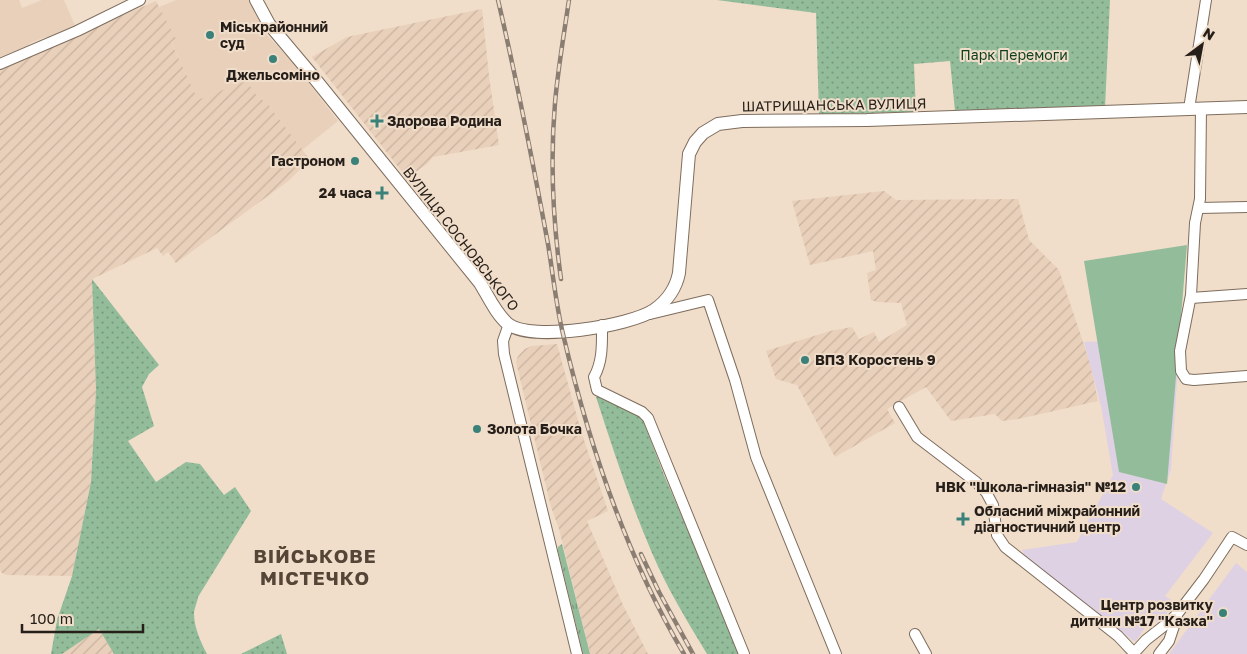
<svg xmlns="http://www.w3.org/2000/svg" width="1247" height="654" font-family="'Golos Text',sans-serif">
	<defs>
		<pattern id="industrial-furrows" width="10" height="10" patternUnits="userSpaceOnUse" patternTransform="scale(1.25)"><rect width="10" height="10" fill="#e9d0ba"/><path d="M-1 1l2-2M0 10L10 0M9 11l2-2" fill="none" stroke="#c8b29f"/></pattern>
		<pattern id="grass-tufts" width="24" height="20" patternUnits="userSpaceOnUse" patternTransform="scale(1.25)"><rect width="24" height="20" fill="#93bd9a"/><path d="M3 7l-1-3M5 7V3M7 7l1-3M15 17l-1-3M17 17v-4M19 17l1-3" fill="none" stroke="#78997d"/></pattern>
		<pattern id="park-dots" width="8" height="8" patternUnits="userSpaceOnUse" patternTransform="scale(1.25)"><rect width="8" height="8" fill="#93bd9a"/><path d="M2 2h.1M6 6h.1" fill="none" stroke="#78997d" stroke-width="1.8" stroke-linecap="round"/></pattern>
	</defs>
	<rect width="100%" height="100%" fill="#f0ddca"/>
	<!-- built -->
	<g fill="#e9d0ba">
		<path d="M0,0H19L22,8L42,0H64L76,28L50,38L45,37L30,43L28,46L0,57Z"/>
		<path d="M176,0H250L265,33L293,63L338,121L302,150L267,103L258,97L246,82L198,101L171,41L175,39L159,7Z"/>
	</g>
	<!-- industrial -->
	<g fill="url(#industrial-furrows)">
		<path d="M156,1L176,39L171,42L198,100L246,81L258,97L267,103L310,160L287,182L176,263L168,252L163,256L157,248L92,279L96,390L91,482L72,576L7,575L2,573L0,570V71L3,67Z"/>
		<path d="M482,9L489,76L499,145L433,157L427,164L407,178L312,57L347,37Z"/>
		<path d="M884,191L896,200L1018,199L1029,240L1059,270L1090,363L1098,401L1018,419L1002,421L995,414L951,421L926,387L887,409L895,423L835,457L797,385L776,379L766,351L830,331L852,327L859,339L874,332L879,342L907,325L901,303L877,302L871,300L867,273L876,270L873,251L810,265L792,201Z"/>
		<path d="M557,344L581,431L608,511L587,521L623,605L648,654H590L559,529L551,507L516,362L518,356L525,349L531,346Z"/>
		<path d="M99,629L114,654H62Z"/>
	</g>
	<!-- education -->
	<g fill="#dfd1e4">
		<path d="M1180,338L1171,469L1161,499L1213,533L1165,596L1174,602L1160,624L1151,619L1135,642L1025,557L1022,550L1077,542L1113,475L1101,406L1084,342Z"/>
		<path d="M1236,563L1247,572V654H1169Z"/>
	</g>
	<!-- grass -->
	<path fill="url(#grass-tufts)" d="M562,544L590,654H583L558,551V547Z"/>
	<!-- park -->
	<g fill="url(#park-dots)">
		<path d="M717,0H1110L1105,108L955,111L950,61L914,64L916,112L819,114L816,13Z"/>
		<path d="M92,279L159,365L149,374L142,387L154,426L128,441L156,482L186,462L200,464L224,495L235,487L251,511L198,597C197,603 194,609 194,614C194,627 201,643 207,654H114L99,629L62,654H51L57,620L72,576L91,482L96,390Z"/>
		<path d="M602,396L638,414L644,423L664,475L741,654H707C687,621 667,588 652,553C630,502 613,449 596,397Z"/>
		<path d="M281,634L287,654H241Z"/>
	</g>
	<!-- pitch -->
	<path fill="#93bd9a" d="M1187,245L1167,484L1119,472L1084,261Z"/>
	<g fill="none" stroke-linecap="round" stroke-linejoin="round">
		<defs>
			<g id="minor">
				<path d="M0,64L77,31L140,0"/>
				<path d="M1201,108L1200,199L1195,223L1191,295L1180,351L1181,371L1186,379L1194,380L1247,376"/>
				<path d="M1189,109L1206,0"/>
				<path d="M1199,208L1247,207"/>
				<path d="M1191,298L1247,294"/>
				<path d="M650,314L708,300L735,380L756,457L836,654"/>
				<path d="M509,324L503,341L504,354L577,654"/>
				<path d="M602,325C602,343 603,361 594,377L597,390L642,412L648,418L744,654"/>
				<path d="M899,407L917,437L976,482L986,492L993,505L997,535L1005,547L1118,636L1135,654"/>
				<path d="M915,634L926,654"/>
				<path d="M1134,653L1146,640L1169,622L1178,613L1204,579L1232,537L1247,545"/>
				<path d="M1159,654L1169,641L1177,617"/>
			</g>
			<path id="tertiary" d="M256,0L269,24L311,74L480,283C488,296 496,314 508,324C532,342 630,326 654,310C667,301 676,288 679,273L689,154L695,142L703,133L718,124L742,121L867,120L1247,107"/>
		</defs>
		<!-- minor casing -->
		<use href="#minor" stroke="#7e6d5d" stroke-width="12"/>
		<!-- tertiary casing -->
		<use href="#tertiary" stroke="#7e6d5d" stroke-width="14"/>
		<!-- minor -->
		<use href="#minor" stroke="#fff" stroke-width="10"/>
		<!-- tertiary -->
		<use href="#tertiary" stroke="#fff" stroke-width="12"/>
		<defs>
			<g id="rail">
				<path d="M498,0C517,81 533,163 548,244C553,274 556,305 563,334C589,445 626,556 684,654"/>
				<path d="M561,279C553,221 550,161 555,103C558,68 564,34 569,0"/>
				<path d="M641,554L659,592L693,654"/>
			</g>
		</defs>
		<!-- rail casing -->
		<use href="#rail" stroke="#8a7d71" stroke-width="4.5"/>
		<!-- rail -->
		<use href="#rail" stroke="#f0ddca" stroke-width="2.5" stroke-dasharray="8" stroke-linecap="butt"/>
	</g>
	<!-- markers -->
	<g fill="#3a8179" stroke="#f0ddca" stroke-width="2">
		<circle cx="210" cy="35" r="5"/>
		<circle cx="273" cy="59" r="5"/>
		<path d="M374.5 113.5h5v5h5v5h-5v5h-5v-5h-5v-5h5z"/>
		<circle cx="355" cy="161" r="5"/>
		<path d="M379.5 185.5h5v5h5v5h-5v5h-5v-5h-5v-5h5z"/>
		<circle cx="805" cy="360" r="5"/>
		<circle cx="477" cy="429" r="5"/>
		<circle cx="1136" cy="487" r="5"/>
		<path d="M960.5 511.5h5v5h5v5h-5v5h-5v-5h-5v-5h5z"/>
		<circle cx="1223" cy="613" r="5"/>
	</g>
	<g text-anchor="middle" stroke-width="4" stroke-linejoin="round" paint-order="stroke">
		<!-- poi labels -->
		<g font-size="14" font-weight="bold" fill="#261f19" stroke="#f0ddca" text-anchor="start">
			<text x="220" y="32">Міськрайонний<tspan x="220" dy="16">суд</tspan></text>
			<text x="273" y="80" text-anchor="middle">Джельсоміно</text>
			<text x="387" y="126">Здорова Родина</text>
			<text x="345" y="166" text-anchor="end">Гастроном</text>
			<text x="372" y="198" text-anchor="end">24 часа</text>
			<text x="815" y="365">ВПЗ Коростень 9</text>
			<text x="487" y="434">Золота Бочка</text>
			<text x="1126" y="492" text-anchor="end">НВК "Школа-гімназія" №12</text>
			<text x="974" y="516">Обласний міжрайонний<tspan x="974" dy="16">діагностичний центр</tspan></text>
			<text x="1213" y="610" text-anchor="end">Центр розвитку<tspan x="1213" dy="16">дитини №17 "Казка"</tspan></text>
		</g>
		<!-- park labels -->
		<g font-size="14" fill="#0f401e" stroke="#f0ddca">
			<text x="1014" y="60">Парк Перемоги</text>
		</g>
		<!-- street labels -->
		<g font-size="14" fill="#261f19" stroke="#f0ddca">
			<text transform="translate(834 105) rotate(-1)" y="5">ШАТРИЩАНСЬКА ВУЛИЦЯ</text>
			<text transform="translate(461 239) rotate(52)" y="5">ВУЛИЦЯ СОСНОВСЬКОГО</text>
		</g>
		<!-- district labels -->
		<g font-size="19" font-weight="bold" letter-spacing="1" fill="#554536" stroke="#f0ddca">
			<text x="315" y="563">ВІЙСЬКОВЕ<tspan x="315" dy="22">МІСТЕЧКО</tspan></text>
		</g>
	</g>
	<!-- north arrow -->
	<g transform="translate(1202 45) rotate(32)" stroke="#f0ddca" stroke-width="4" paint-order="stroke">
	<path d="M0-4L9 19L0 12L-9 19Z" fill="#261f19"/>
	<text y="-8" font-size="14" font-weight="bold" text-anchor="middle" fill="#261f19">N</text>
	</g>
	<!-- scale -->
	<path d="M22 624v8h121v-8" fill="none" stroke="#261f19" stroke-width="2.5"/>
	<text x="30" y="624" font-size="15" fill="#261f19" stroke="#f0ddca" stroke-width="4" paint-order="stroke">100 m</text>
</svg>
